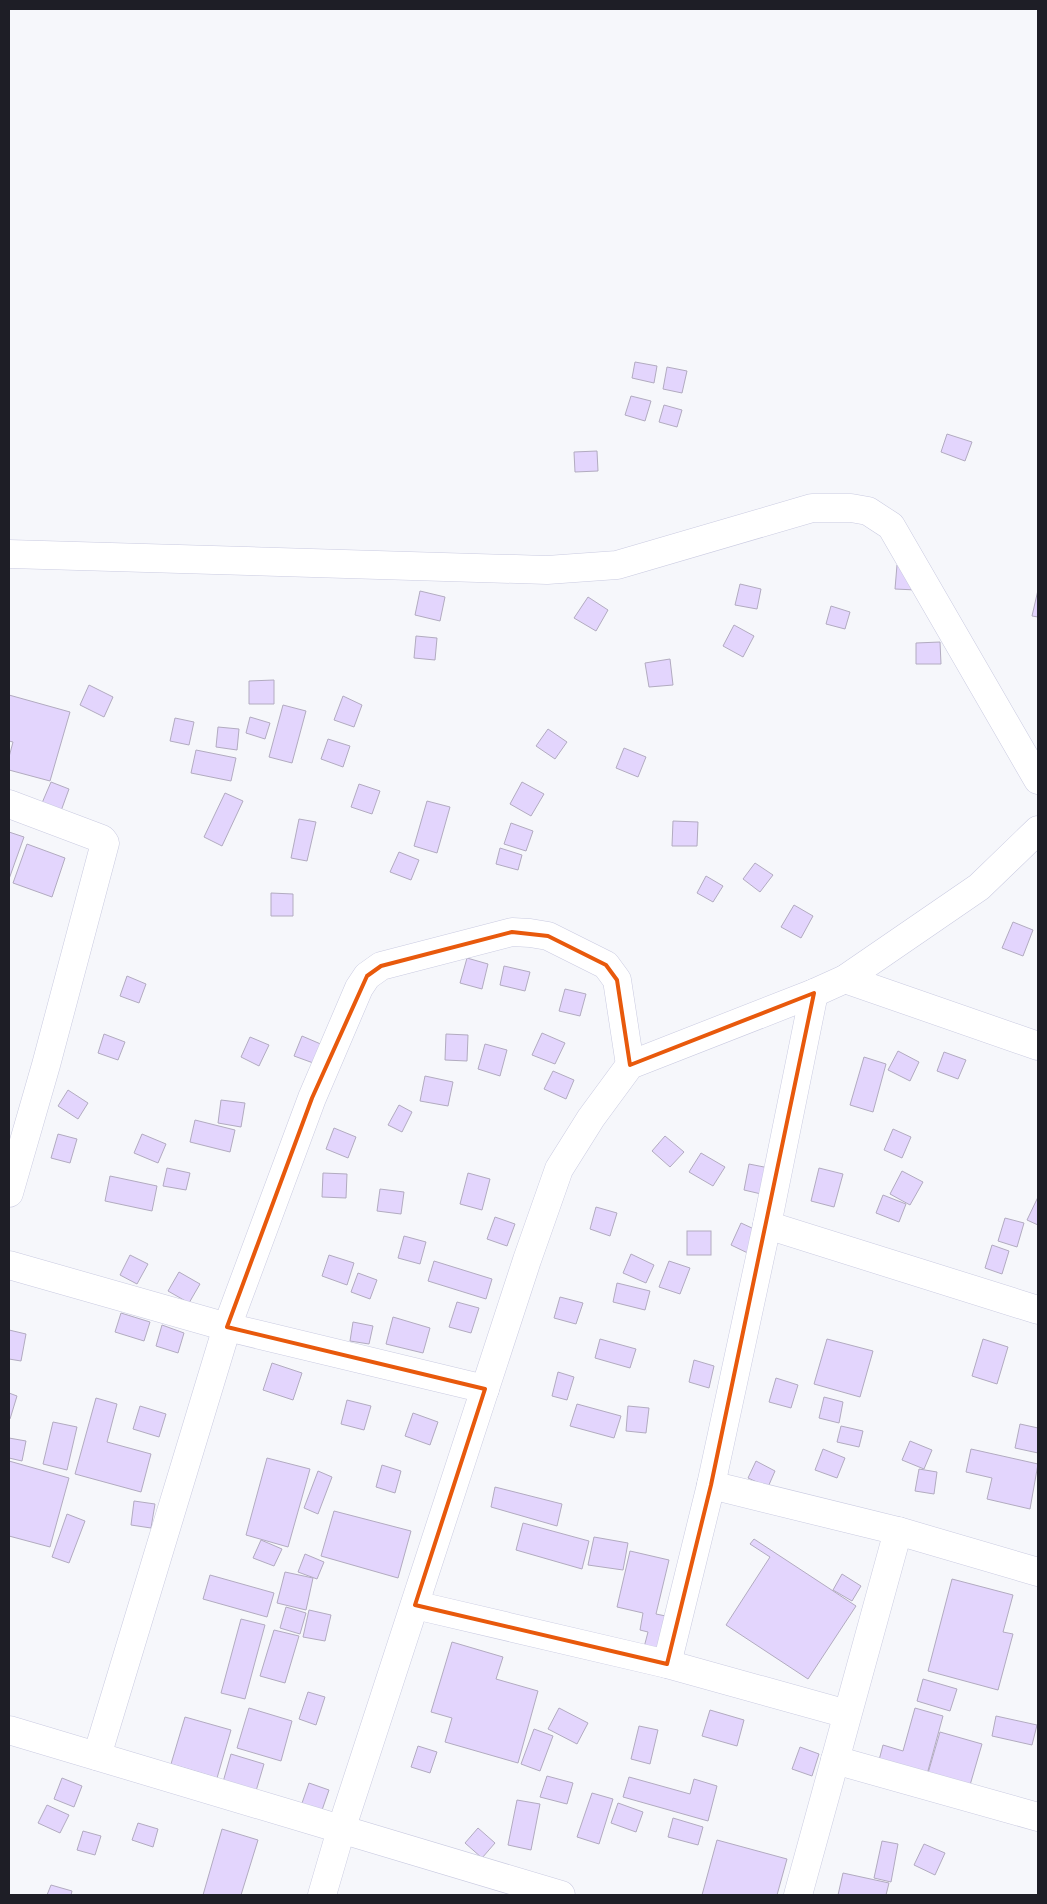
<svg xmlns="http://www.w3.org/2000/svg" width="1047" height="1904" font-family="'Exo 2',sans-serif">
	<rect width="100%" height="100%" fill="#f6f7fb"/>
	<!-- building -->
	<g fill="#e3d5fd" stroke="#b2abc0">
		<path d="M635,362L657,366L654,383L632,378Z"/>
		<path d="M667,367L687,371L682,393L663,389Z"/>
		<path d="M631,396L651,401L645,421L625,415Z"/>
		<path d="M664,405L682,410L677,427L659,422Z"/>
		<path d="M947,434L972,442L965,461L941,452Z"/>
		<path d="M597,451L598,471L575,472L574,452Z"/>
		<path d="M897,565L918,567L916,590L895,589Z"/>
		<path d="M740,584L761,589L757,609L735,605Z"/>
		<path d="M1038,590V617L1032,616Z"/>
		<path d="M420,591L445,597L440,621L415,615Z"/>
		<path d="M588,597L608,610L596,631L574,618Z"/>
		<path d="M831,606L850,612L845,629L826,624Z"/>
		<path d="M734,625L754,636L743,657L723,646Z"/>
		<path d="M416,636L437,638L435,660L414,658Z"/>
		<path d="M940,642L941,664H916V643Z"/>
		<path d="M670,659L673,685L649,687L645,663Z"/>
		<path d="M274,680V704H249V681Z"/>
		<path d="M89,685L113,697L104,717L80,705Z"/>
		<path d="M9,695L70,712L50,781L9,770V757L13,742L9,741Z"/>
		<path d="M343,696L362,705L354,727L334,720Z"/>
		<path d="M283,705L306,711L292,763L269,757Z"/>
		<path d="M250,717L270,723L265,739L246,733Z"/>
		<path d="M175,718L194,722L189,745L170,741Z"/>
		<path d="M218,727L239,729L237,750L216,747Z"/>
		<path d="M548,729L567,742L555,759L536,746Z"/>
		<path d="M328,739L350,746L343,767L321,759Z"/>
		<path d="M624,748L646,757L638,777L616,768Z"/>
		<path d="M196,750L236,758L231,781L191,773Z"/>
		<path d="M51,782L69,789L61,811L42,803Z"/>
		<path d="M522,782L544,794L531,816L510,804Z"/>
		<path d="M359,784L380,791L372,814L351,807Z"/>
		<path d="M225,793L243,801L222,846L204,837Z"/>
		<path d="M427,801L450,807L437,853L414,846Z"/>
		<path d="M299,819L316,822L307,861L291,858Z"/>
		<path d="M673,821L698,822L697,846H672Z"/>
		<path d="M511,823L533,831L526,851L504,844Z"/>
		<path d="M9,832L24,837L9,879Z"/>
		<path d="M27,844L65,858L52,897L13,883Z"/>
		<path d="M500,848L522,855L518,870L496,864Z"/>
		<path d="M399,852L419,860L411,880L390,872Z"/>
		<path d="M755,863L773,875L760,892L743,879Z"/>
		<path d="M706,876L723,886L713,902L697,893Z"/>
		<path d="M271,893L293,894V916H271Z"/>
		<path d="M794,905L813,916L801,938L781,927Z"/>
		<path d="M1013,922L1033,930L1023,956L1002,948Z"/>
		<path d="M467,958L488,964L482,989L460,983Z"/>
		<path d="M504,966L530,972L525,991L500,985Z"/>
		<path d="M127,976L146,984L139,1003L120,996Z"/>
		<path d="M565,989L586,994L580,1016L559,1011Z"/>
		<path d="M542,1033L565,1043L555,1064L532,1055Z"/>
		<path d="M104,1034L125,1042L118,1060L98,1053Z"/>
		<path d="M446,1034L468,1035L467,1061L445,1060Z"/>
		<path d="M302,1036L323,1045L316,1064L294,1056Z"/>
		<path d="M250,1037L269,1045L259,1066L241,1057Z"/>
		<path d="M485,1044L507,1050L500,1076L478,1069Z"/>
		<path d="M898,1051L919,1062L910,1081L888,1070Z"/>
		<path d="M944,1052L966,1060L958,1079L937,1071Z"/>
		<path d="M864,1057L886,1064L873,1112L850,1105Z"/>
		<path d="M553,1071L574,1080L566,1099L544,1089Z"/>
		<path d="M425,1076L453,1082L448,1106L420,1101Z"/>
		<path d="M68,1090L88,1103L78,1119L58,1106Z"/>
		<path d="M221,1100L245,1103L241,1127L218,1123Z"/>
		<path d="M399,1105L412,1112L402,1132L388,1125Z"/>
		<path d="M195,1120L235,1130L230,1152L190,1142Z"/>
		<path d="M334,1128L356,1137L348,1158L326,1149Z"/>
		<path d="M893,1129L911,1137L902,1158L884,1150Z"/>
		<path d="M58,1134L77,1139L70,1163L51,1158Z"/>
		<path d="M142,1134L166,1144L158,1163L134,1153Z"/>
		<path d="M665,1136L684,1152L670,1167L652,1151Z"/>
		<path d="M701,1153L725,1167L713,1186L689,1172Z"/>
		<path d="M749,1164L779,1170L774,1197L744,1190Z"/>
		<path d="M167,1168L190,1173L186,1190L163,1186Z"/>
		<path d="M819,1168L843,1174L834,1207L811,1201Z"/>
		<path d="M902,1171L923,1182L910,1205L890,1194Z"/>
		<path d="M323,1173L347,1174L346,1198L322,1197Z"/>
		<path d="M468,1173L490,1179L482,1210L460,1204Z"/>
		<path d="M110,1176L157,1186L152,1211L105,1201Z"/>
		<path d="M380,1189L404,1192L401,1214L377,1211Z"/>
		<path d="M883,1195L906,1204L899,1222L876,1213Z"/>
		<path d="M1038,1197V1225L1027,1220Z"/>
		<path d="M596,1207L617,1213L610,1236L590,1229Z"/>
		<path d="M495,1217L515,1224L507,1246L487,1239Z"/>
		<path d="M1005,1218L1024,1223L1017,1247L998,1241Z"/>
		<path d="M741,1223L765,1234L754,1256L731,1245Z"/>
		<rect x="687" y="1231" width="24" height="24"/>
		<path d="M404,1236L426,1242L420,1264L398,1258Z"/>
		<path d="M992,1245L1009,1251L1002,1274L985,1268Z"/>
		<path d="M631,1254L654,1265L646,1283L623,1273Z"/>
		<path d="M130,1255L148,1264L137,1284L120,1275Z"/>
		<path d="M329,1255L354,1263L347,1285L322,1276Z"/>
		<path d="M434,1261L492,1279L486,1299L428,1281Z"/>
		<path d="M669,1261L690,1268L680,1294L659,1287Z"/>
		<path d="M179,1272L200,1284L189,1303L168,1291Z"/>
		<path d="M358,1273L377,1280L370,1299L351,1292Z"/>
		<path d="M617,1283L650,1291L645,1310L613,1302Z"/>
		<path d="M560,1297L583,1303L576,1324L554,1318Z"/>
		<path d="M457,1302L479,1308L471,1333L449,1327Z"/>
		<path d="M121,1313L150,1322L144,1341L115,1332Z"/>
		<path d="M393,1317L430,1328L423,1353L386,1344Z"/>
		<path d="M353,1322L373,1326L369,1344L350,1341Z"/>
		<path d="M162,1325L184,1333L178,1353L156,1346Z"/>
		<path d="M9,1330L26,1334L21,1361L9,1359Z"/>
		<path d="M600,1339L636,1349L630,1368L595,1358Z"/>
		<path d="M827,1339L873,1351L860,1397L814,1384Z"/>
		<path d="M983,1339L1008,1347L997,1384L972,1376Z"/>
		<path d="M694,1360L714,1366L709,1388L689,1382Z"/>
		<path d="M272,1363L302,1373L293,1400L263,1390Z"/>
		<path d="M558,1372L574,1377L567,1400L552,1396Z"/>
		<path d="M776,1378L798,1385L791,1408L769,1402Z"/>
		<path d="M9,1393L17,1396L10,1419H9Z"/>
		<path d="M824,1397L843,1402L839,1423L819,1418Z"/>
		<path d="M96,1398L117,1404L107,1442L151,1454L141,1492L75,1474Z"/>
		<path d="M347,1400L371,1406L364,1430L341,1424Z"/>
		<path d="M577,1404L621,1416L614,1438L570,1426Z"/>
		<path d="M140,1406L166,1414L159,1437L133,1429Z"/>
		<path d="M628,1406L649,1408L646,1433L626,1431Z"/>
		<path d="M413,1413L438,1422L430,1445L405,1436Z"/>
		<path d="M53,1422L77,1427L67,1470L43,1464Z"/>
		<path d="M1020,1424L1038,1428V1453L1015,1448Z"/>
		<path d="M841,1426L863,1431L859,1447L837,1442Z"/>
		<path d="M9,1438L26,1441L22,1461L9,1458Z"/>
		<path d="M910,1441L932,1450L924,1469L902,1460Z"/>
		<path d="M823,1449L845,1458L837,1478L815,1470Z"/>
		<path d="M971,1449L1038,1464L1030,1509L987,1499L992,1478L966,1472Z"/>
		<path d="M267,1458L310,1469L288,1547L246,1535Z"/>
		<path d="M9,1461L69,1478L50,1547L9,1536Z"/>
		<path d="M756,1461L775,1471L768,1487L748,1478Z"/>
		<path d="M382,1465L401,1471L395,1493L376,1487Z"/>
		<path d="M919,1469L937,1472L934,1494L915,1491Z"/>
		<path d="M318,1471L332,1477L318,1514L304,1508Z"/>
		<path d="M495,1487L562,1504L557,1526L491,1507Z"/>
		<path d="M134,1501L155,1504L151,1528L131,1525Z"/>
		<path d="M334,1511L411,1531L398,1578L321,1556Z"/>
		<path d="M67,1514L85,1521L69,1563L52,1557Z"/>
		<path d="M523,1523L589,1541L582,1569L516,1550Z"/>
		<path d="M594,1537L628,1543L623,1570L588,1565Z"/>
		<path d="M754,1539L856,1606L808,1679L726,1625L770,1557L750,1544Z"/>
		<path d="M261,1540L282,1549L274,1566L253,1558Z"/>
		<path d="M630,1551L669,1560L656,1614L690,1621L680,1663L642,1655L648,1632L640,1630L643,1613L617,1607Z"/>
		<path d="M305,1554L324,1562L317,1579L298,1572Z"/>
		<path d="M285,1572L313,1578L306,1610L277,1603Z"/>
		<path d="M842,1574L861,1586L852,1601L833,1590Z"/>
		<path d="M210,1575L274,1593L267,1617L203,1599Z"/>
		<path d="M952,1579L1013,1595L1003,1632L1013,1634L998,1690L928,1671Z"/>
		<path d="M286,1607L306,1613L300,1634L280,1628Z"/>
		<path d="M309,1610L331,1615L325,1641L303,1637Z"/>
		<path d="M241,1619L265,1625L245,1699L221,1693Z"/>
		<path d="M274,1630L299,1636L285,1683L260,1676Z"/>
		<path d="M452,1642L503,1657L496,1679L538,1691L518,1763L445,1742L452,1718L431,1712Z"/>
		<path d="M923,1679L957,1689L950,1711L917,1701Z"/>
		<path d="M308,1692L325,1697L316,1725L299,1719Z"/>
		<path d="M249,1708L292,1721L281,1761L237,1748Z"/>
		<path d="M559,1708L588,1723L577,1744L548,1729Z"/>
		<path d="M915,1708L943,1716L926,1778L878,1764L883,1745L903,1751Z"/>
		<path d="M710,1710L744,1720L737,1746L702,1736Z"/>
		<path d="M996,1716L1037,1725L1032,1745L992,1736Z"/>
		<path d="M185,1717L231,1730L217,1778L171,1764Z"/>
		<path d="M639,1726L658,1730L650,1764L631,1759Z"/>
		<path d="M534,1729L553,1736L540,1771L521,1764Z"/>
		<path d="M940,1732L982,1744L968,1792L926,1780Z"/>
		<path d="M418,1746L437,1752L430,1773L411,1767Z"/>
		<path d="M800,1747L819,1754L812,1776L792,1769Z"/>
		<path d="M231,1754L264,1764L256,1791L223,1782Z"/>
		<path d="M547,1776L573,1783L567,1804L540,1797Z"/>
		<path d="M629,1777L690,1794L694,1779L717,1786L708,1821L623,1797Z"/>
		<path d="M62,1778L82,1786L74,1807L54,1799Z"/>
		<path d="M309,1783L329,1790L321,1813L301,1806Z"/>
		<path d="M592,1793L613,1799L599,1844L577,1837Z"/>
		<path d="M517,1800L540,1804L531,1850L508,1845Z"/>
		<path d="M618,1803L643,1812L636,1832L611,1823Z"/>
		<path d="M47,1805L69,1815L60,1833L38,1823Z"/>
		<path d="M673,1818L703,1827L698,1845L668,1837Z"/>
		<path d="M138,1823L158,1829L153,1847L132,1840Z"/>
		<path d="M478,1828L495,1843L482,1858L465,1843Z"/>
		<path d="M222,1829L258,1840L241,1895H203Z"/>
		<path d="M83,1831L101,1836L95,1855L77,1850Z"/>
		<path d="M717,1840L787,1859L777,1895H702Z"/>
		<path d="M882,1841L898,1844L891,1882L874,1878Z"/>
		<path d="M924,1844L945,1853L935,1875L914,1865Z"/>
		<path d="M843,1873L889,1883L886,1895H838Z"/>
		<path d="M51,1885L72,1891L71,1895H47Z"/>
	</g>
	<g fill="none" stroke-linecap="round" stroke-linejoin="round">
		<defs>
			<g id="street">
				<path d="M9,554L547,570L617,565L812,508H851L868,511L891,526L1038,780"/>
				<path d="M9,804L102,839L105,843L46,1065L9,1193"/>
				<path d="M845,979L1038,1046"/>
				<path d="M767,1225L1038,1310"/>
				<path d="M9,1265L227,1327L485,1389"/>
				<path d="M711,1485L898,1531L1038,1572"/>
				<path d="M415,1605L667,1664L847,1714"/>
				<path d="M667,1664L711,1485L767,1225L814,993"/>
				<path d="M9,1730L561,1895"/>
				<path d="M97,1756L227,1327L312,1098L359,988L367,976L381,966L512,932L530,933L548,936L606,965L617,980L630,1065"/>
				<path d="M835,1760L1038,1817"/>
				<path d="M322,1895L341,1830L527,1260L559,1169L591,1118L630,1065L814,993L845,979L979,887L1038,830"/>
				<path d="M798,1895L898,1531"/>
			</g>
		</defs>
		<!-- street casing -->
		<use href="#street" stroke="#cacbe1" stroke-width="29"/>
		<!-- street -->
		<use href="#street" stroke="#fff" stroke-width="28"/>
	</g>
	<!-- marked area -->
	<path fill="none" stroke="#e8590c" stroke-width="4" stroke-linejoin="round" d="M512,932L548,936L606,965L617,980L630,1065L814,993L711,1485L667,1664L415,1605L485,1389L227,1327L312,1098L367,976L381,966Z"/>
	<!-- border -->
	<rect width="1047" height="1904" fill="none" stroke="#1e1e26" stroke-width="20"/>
</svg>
